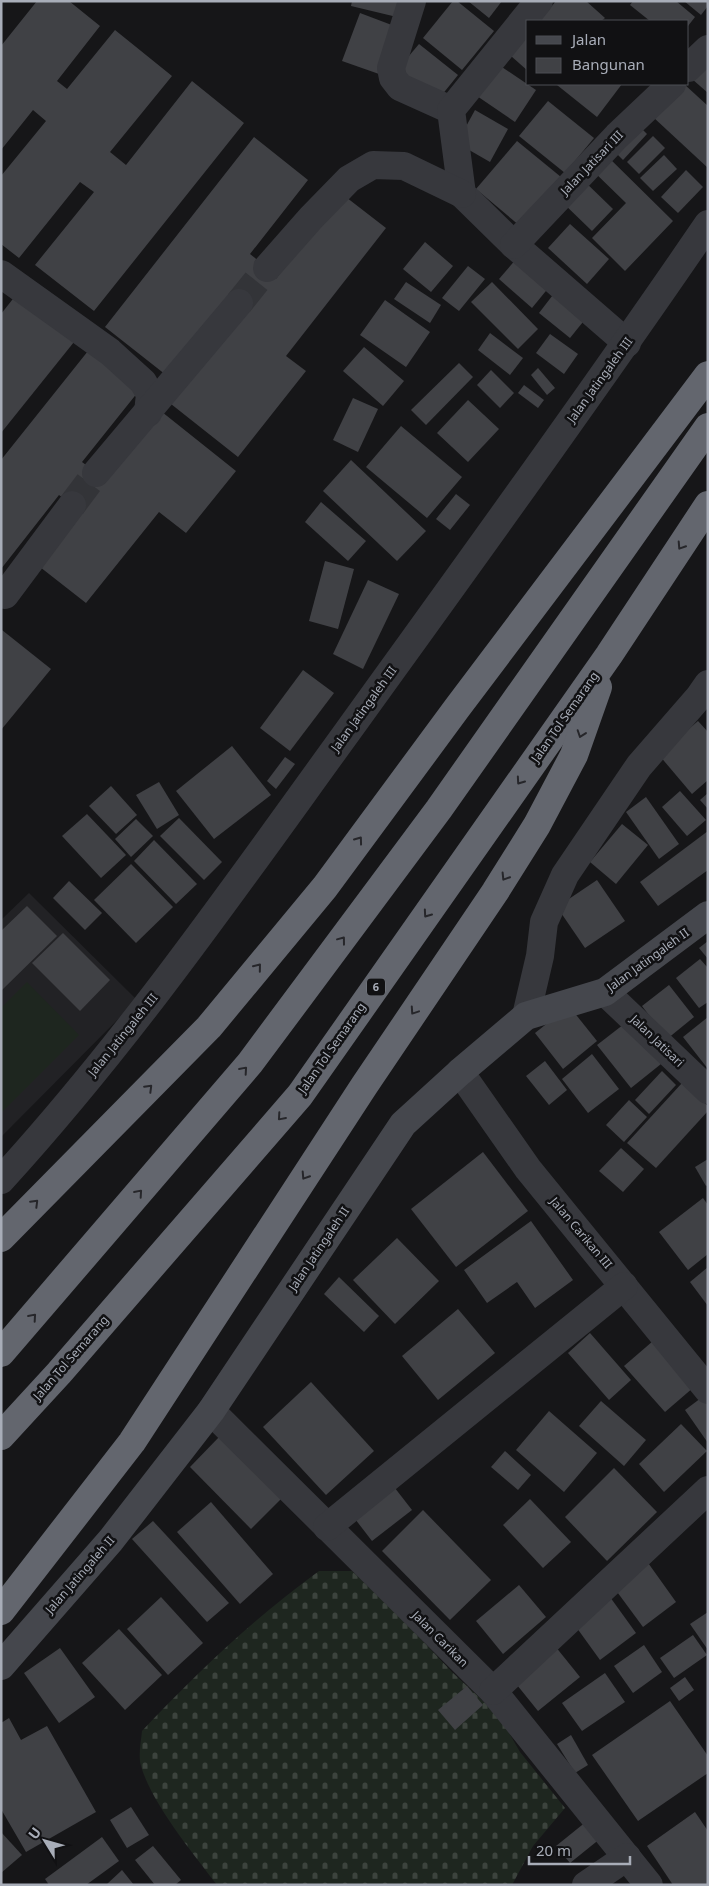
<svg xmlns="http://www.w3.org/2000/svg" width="709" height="1886" font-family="'Noto Sans',sans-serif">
	<defs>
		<pattern id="cemetery-stones" width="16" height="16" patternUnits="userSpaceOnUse" patternTransform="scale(1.25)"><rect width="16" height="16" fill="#1e261f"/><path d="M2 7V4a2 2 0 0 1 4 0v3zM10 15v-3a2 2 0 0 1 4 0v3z" fill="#3c433d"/></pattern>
	</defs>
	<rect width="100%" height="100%" fill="#161618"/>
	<!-- built -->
	<path fill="#222225" d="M29,893L137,1000L1,1137V920Z"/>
	<!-- cemetery -->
	<path fill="url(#cemetery-stones)" d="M319,1571H352L400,1617L452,1672L500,1717L520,1752L565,1808L533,1846L512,1885H217C193,1853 152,1804 141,1766C138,1756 141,1742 142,1731C197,1673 254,1618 319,1571Z"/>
	<!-- pitch -->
	<path fill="#1e261f" d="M27,982L79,1035L1,1113V1008Z"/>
	<!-- building -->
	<g fill="#404145">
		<path d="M37,1H69L100,26L57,81L67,89L115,30L172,76L110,152L126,165L192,81L244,123L94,311L35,265L94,192L80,182L19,258L1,244V176L46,121L33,110L1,150V46Z"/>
		<path d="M352,1H405L401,18L351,6Z"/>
		<path d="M453,1H457L494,31L462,70L423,38Z"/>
		<path d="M468,1H502L489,18Z"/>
		<path d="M556,1H586L605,18L601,21H544L541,19Z"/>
		<path d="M633,1H676L695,17L688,26V21H650L630,5Z"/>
		<path d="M684,1H708V6L701,15Z"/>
		<path d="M360,13L397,27L379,74L342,61Z"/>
		<path d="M528,36V71L511,56Z"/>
		<path d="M419,44L458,75L437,101L398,69Z"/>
		<path d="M708,62V93L692,79Z"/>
		<path d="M496,63L536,90L515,122L474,94Z"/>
		<path d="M558,84H622L597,117L557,85Z"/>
		<path d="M684,84L708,106V168L653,117Z"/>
		<path d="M548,101L594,138L565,173L519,136Z"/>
		<path d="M475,110L508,129L490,162L457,143Z"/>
		<path d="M635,122L647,134L623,160L611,148Z"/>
		<path d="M653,136L665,148L639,174L627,162Z"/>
		<path d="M254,137L308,180L250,254L278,276L342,194L386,228L286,356L306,371L238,457L171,404L166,375L105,327Z"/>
		<path d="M517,141L561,177L520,226L476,189Z"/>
		<path d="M604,153L673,221L625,271L592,238L626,203L590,168Z"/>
		<path d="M664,155L677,169L653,191L640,178Z"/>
		<path d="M686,170L703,187L678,213L661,197Z"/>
		<path d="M581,178L613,209L592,231L560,200Z"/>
		<path d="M570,224L609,259L587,284L548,248Z"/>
		<path d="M425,242L453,266L431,292L403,269Z"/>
		<path d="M517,258L550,286L532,308L499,279Z"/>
		<path d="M468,266L485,279L459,311L442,298Z"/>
		<path d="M406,282L441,305L430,323L394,299Z"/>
		<path d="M492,282L538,329L518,349L471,302Z"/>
		<path d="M559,287L591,312L570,338L539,313Z"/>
		<path d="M16,295L74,342L1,433V314Z"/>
		<path d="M385,300L430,332L406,367L360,335Z"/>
		<path d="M490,333L523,358L510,375L478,350Z"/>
		<path d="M550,334L578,354L564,374L536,353Z"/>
		<path d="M364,347L404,381L383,406L343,371Z"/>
		<path d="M88,351L138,392L82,462L102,477L157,408L236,471L186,533L159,512L86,603L40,567L72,505L59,495L1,569V460Z"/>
		<path d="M459,363L473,377L426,425L411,410Z"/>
		<path d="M538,368L555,388L547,395L531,375Z"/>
		<path d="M491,370L514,393L500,408L477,385Z"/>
		<path d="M524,385L544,400L538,408L518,393Z"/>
		<path d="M353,398L378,409L358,452L333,440Z"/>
		<path d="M468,400L499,429L468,462L437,433Z"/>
		<path d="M401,426L462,477L427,518L366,467Z"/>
		<path d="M351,460L426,531L397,561L323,491Z"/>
		<path d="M456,494L470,505L450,530L436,519Z"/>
		<path d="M321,502L366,541L348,561L305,522Z"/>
		<path d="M325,561L354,569L338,629L309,621Z"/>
		<path d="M368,580L399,594L363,669L333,654Z"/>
		<path d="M2,630L51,669L1,730V632Z"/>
		<path d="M303,670L334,693L290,751L260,728Z"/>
		<path d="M698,721L708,732V780L692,794L659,755Z"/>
		<path d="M232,746L271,795L214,839L176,791Z"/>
		<path d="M285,757L295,764L276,789L267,781Z"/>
		<path d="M159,782L179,815L157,829L136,795Z"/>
		<path d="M111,786L137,815L116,834L89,806Z"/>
		<path d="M680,791L706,820L687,836L662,807Z"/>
		<path d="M708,793V809L700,800Z"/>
		<path d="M646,797L679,844L659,859L626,812Z"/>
		<path d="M87,814L126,855L101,878L62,836Z"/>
		<path d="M179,818L222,862L204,880L160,836Z"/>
		<path d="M136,819L153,836L131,857L115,839Z"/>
		<path d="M622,824L648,845L616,884L590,862Z"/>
		<path d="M708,831V870L658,906L640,882Z"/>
		<path d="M154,840L197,884L176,904L134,861Z"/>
		<path d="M131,864L173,907L136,943L94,900Z"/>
		<path d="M597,880L625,921L585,948L557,907Z"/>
		<path d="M69,881L102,913L85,930L53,898Z"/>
		<path d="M27,906L57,936L1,991V931Z"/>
		<path d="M63,933L110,980L80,1011L32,963Z"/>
		<path d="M708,941V959L699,948Z"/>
		<path d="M700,959L708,968V1002L699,1008L676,978Z"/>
		<path d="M669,985L694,1017L667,1039L642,1006Z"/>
		<path d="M569,1006L597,1041L563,1069L535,1033Z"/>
		<path d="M708,1017V1069L683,1037Z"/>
		<path d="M628,1021L661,1064L631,1088L597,1045Z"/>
		<path d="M592,1054L619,1089L588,1113L562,1079Z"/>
		<path d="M545,1061L567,1090L549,1105L526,1076Z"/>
		<path d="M662,1071L676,1085L649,1114L635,1100Z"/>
		<path d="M682,1083L708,1106V1111L656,1168L627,1143Z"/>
		<path d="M629,1100L647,1117L624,1142L606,1125Z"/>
		<path d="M621,1148L644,1169L623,1192L599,1171Z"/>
		<path d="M483,1152L528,1211L456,1267L411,1209Z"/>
		<path d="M708,1159V1185L706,1186L695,1167Z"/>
		<path d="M703,1198L708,1205V1254L688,1270L659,1232Z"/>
		<path d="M531,1221L573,1280L535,1308L517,1282L487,1303L464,1270Z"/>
		<path d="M397,1238L439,1281L395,1324L353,1280Z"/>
		<path d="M708,1267V1306L690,1282Z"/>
		<path d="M339,1277L379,1316L364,1332L324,1294Z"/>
		<path d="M458,1309L495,1353L438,1400L402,1356Z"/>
		<path d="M590,1333L631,1380L609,1400L568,1353Z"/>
		<path d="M653,1341L694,1387L665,1412L624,1366Z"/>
		<path d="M311,1382L374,1451L326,1495L263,1427Z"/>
		<path d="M705,1395L708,1399V1443L685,1410Z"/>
		<path d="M601,1401L646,1440L624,1466L579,1426Z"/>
		<path d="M549,1411L597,1453L564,1492L516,1450Z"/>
		<path d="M681,1424L707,1451L664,1492L639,1464Z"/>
		<path d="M220,1436L282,1498L251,1529L190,1467Z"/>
		<path d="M505,1451L531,1475L518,1490L491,1467Z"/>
		<path d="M614,1468L657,1512L607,1561L565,1517Z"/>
		<path d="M391,1483L412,1510L372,1541L352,1515Z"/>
		<path d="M530,1499L571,1542L543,1568L503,1525Z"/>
		<path d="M211,1502L273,1574L240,1604L177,1532Z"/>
		<path d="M423,1510L491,1580L450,1620L382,1551Z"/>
		<path d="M153,1521L229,1603L207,1622L132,1539Z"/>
		<path d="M646,1560L676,1602L643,1627L612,1585Z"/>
		<path d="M519,1585L546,1617L503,1654L476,1621Z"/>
		<path d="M161,1597L203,1643L168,1675L127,1629Z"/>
		<path d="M610,1597L636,1633L600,1660L574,1624Z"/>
		<path d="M708,1612V1650L690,1624Z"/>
		<path d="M119,1629L162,1675L125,1710L82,1663Z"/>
		<path d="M693,1635L707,1655L674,1678L660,1658Z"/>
		<path d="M644,1645L662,1672L633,1693L614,1666Z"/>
		<path d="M555,1646L580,1677L538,1711L513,1680Z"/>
		<path d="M60,1648L95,1697L59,1723L24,1673Z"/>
		<path d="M605,1673L625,1702L582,1731L562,1703Z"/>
		<path d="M685,1677L694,1690L679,1701L670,1688Z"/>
		<path d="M467,1686L483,1705L455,1730L438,1710Z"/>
		<path d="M670,1701L708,1756V1773L638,1821L592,1755Z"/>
		<path d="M9,1718L21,1740L47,1726L96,1812L26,1852L1,1809V1723Z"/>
		<path d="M571,1735L588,1765L575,1773L557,1744Z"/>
		<path d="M131,1807L149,1835L127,1848L110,1820Z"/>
		<path d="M695,1812L708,1831V1885H673L647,1846Z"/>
		<path d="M587,1821L601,1838L570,1863L556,1846Z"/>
		<path d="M1,1832L22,1855L1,1873Z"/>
		<path d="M102,1837L119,1861L86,1885H49L45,1879Z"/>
		<path d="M153,1846L181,1880L175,1885H155L135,1860Z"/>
		<path d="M122,1870L134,1885H106Z"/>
	</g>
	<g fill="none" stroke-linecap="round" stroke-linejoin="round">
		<!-- street-tunnel -->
		<g stroke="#333438" stroke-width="28" stroke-dasharray="28 14" stroke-linecap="butt">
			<path d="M239,303L267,268"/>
			<path d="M72,505L96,473"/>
		</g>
		<!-- street -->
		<g stroke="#37383d" stroke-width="28">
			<path d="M412,1L391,68L393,78L400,87L451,110"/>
			<path d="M539,1L451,110L462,194L514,245L627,343"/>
			<path d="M688,68L708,49"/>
			<path d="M514,245L617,136L672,84"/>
			<path d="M267,268L311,218L349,179L373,165L404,166L462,194"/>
			<path d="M1,274L110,352L143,382L150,394L148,413"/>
			<path d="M96,473L239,303"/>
			<path d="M5,595L72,505"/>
			<path d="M605,992L708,1090"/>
			<path d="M526,1016L540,956L544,922L565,875L639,766L699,697L708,684"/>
			<path d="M460,1072L528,1169L708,1390"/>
			<path d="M1,1180C129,1040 237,884 348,731C469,563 591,395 708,224"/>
			<path d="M211,1411L493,1691L649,1885"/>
			<path d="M327,1527L624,1286"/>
			<path d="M493,1691L708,1490"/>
			<path d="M586,1885L627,1857"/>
		</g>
		<!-- secondary -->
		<path stroke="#45474d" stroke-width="28" d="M1,1666L111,1540L211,1411L403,1124L460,1072L526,1016L605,992L708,915"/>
		<!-- highway -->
		<g stroke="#63666e" stroke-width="28">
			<path d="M1,1238L209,1027L325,887L457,708L708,375"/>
			<path d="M1,1353L250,1063L439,809L708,427"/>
			<path d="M1,1436L59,1373L300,1095L609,655L708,505"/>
			<path d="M1,1611L132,1442L364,1086L495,892L537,825L574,755L598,687"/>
		</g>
	</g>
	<!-- one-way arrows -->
	<defs><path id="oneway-chevron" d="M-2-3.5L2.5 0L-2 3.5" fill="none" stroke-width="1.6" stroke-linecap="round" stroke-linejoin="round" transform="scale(1.25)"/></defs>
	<g stroke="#26262a">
		<use href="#oneway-chevron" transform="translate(681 546) rotate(123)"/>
		<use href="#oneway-chevron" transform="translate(581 734) rotate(109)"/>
		<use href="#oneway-chevron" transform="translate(520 781) rotate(125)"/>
		<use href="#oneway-chevron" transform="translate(359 840) rotate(-54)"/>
		<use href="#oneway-chevron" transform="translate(505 877) rotate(122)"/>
		<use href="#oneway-chevron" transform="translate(427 914) rotate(125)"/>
		<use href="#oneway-chevron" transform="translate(342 940) rotate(-53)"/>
		<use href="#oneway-chevron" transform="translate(258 967) rotate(-51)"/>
		<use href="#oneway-chevron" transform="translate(414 1011) rotate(124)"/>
		<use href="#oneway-chevron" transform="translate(244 1070) rotate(-49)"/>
		<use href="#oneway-chevron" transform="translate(149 1088) rotate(-45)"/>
		<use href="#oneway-chevron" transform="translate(281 1117) rotate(131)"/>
		<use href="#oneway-chevron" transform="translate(305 1176) rotate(123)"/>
		<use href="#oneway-chevron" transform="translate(139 1193) rotate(-49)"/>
		<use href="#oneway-chevron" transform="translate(35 1203) rotate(-45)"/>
		<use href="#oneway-chevron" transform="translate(33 1317) rotate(-49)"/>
	</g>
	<g text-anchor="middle" stroke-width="5" stroke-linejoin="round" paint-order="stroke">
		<!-- shield labels -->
		<rect fill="#111113" stroke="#7b7e86" stroke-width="1" x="367" y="978.5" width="18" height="17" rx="4"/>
		<g font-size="11" font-weight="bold" fill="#a8adb8">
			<text x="376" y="991">6</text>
		</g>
		<!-- street labels -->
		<g font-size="12" fill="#a8adb8" stroke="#111113">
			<text transform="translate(592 163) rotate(-46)" y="4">Jalan Jatisari III</text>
			<text transform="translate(600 380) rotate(-54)" y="4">Jalan Jatingaleh III</text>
			<text transform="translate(364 709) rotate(-54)" y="4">Jalan Jatingaleh III</text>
			<text transform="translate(565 717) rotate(-55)" y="4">Jalan Tol Semarang</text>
			<text transform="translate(648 960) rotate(-36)" y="4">Jalan Jatingaleh II</text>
			<text transform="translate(123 1035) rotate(-51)" y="4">Jalan Jatingaleh III</text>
			<text transform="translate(657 1041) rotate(44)" y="4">Jalan Jatisari</text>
			<text transform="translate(332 1048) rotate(-55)" y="4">Jalan Tol Semarang</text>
			<text transform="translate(581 1233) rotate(50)" y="4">Jalan Carikan III</text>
			<text transform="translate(319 1249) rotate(-56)" y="4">Jalan Jatingaleh II</text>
			<text transform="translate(71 1358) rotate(-49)" y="4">Jalan Tol Semarang</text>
			<text transform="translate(80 1575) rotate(-49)" y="4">Jalan Jatingaleh II</text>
			<text transform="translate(440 1639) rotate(45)" y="4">Jalan Carikan</text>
		</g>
	</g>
	<!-- border -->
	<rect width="709" height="1886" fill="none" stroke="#a8adb8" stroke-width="5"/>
	<!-- legend -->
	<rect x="526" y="20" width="162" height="65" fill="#111113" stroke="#4d4f55"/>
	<rect x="536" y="36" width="25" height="8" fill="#45474d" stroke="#4d4f55"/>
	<text x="572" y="45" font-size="15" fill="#a8adb8">Jalan</text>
	<rect x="536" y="58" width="25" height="15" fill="#404145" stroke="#4d4f55"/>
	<text x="572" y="70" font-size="15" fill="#a8adb8">Bangunan</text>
	<!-- north arrow -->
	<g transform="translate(45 1841) rotate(307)" stroke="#111113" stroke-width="4" paint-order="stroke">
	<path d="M0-4L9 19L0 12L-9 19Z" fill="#a8adb8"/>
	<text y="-8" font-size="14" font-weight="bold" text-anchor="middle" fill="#a8adb8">U</text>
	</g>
	<!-- scale -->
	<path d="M529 1856v8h101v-8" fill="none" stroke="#a8adb8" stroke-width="2.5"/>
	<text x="536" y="1856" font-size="15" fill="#a8adb8" stroke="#111113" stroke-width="4" paint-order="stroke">20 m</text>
</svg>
